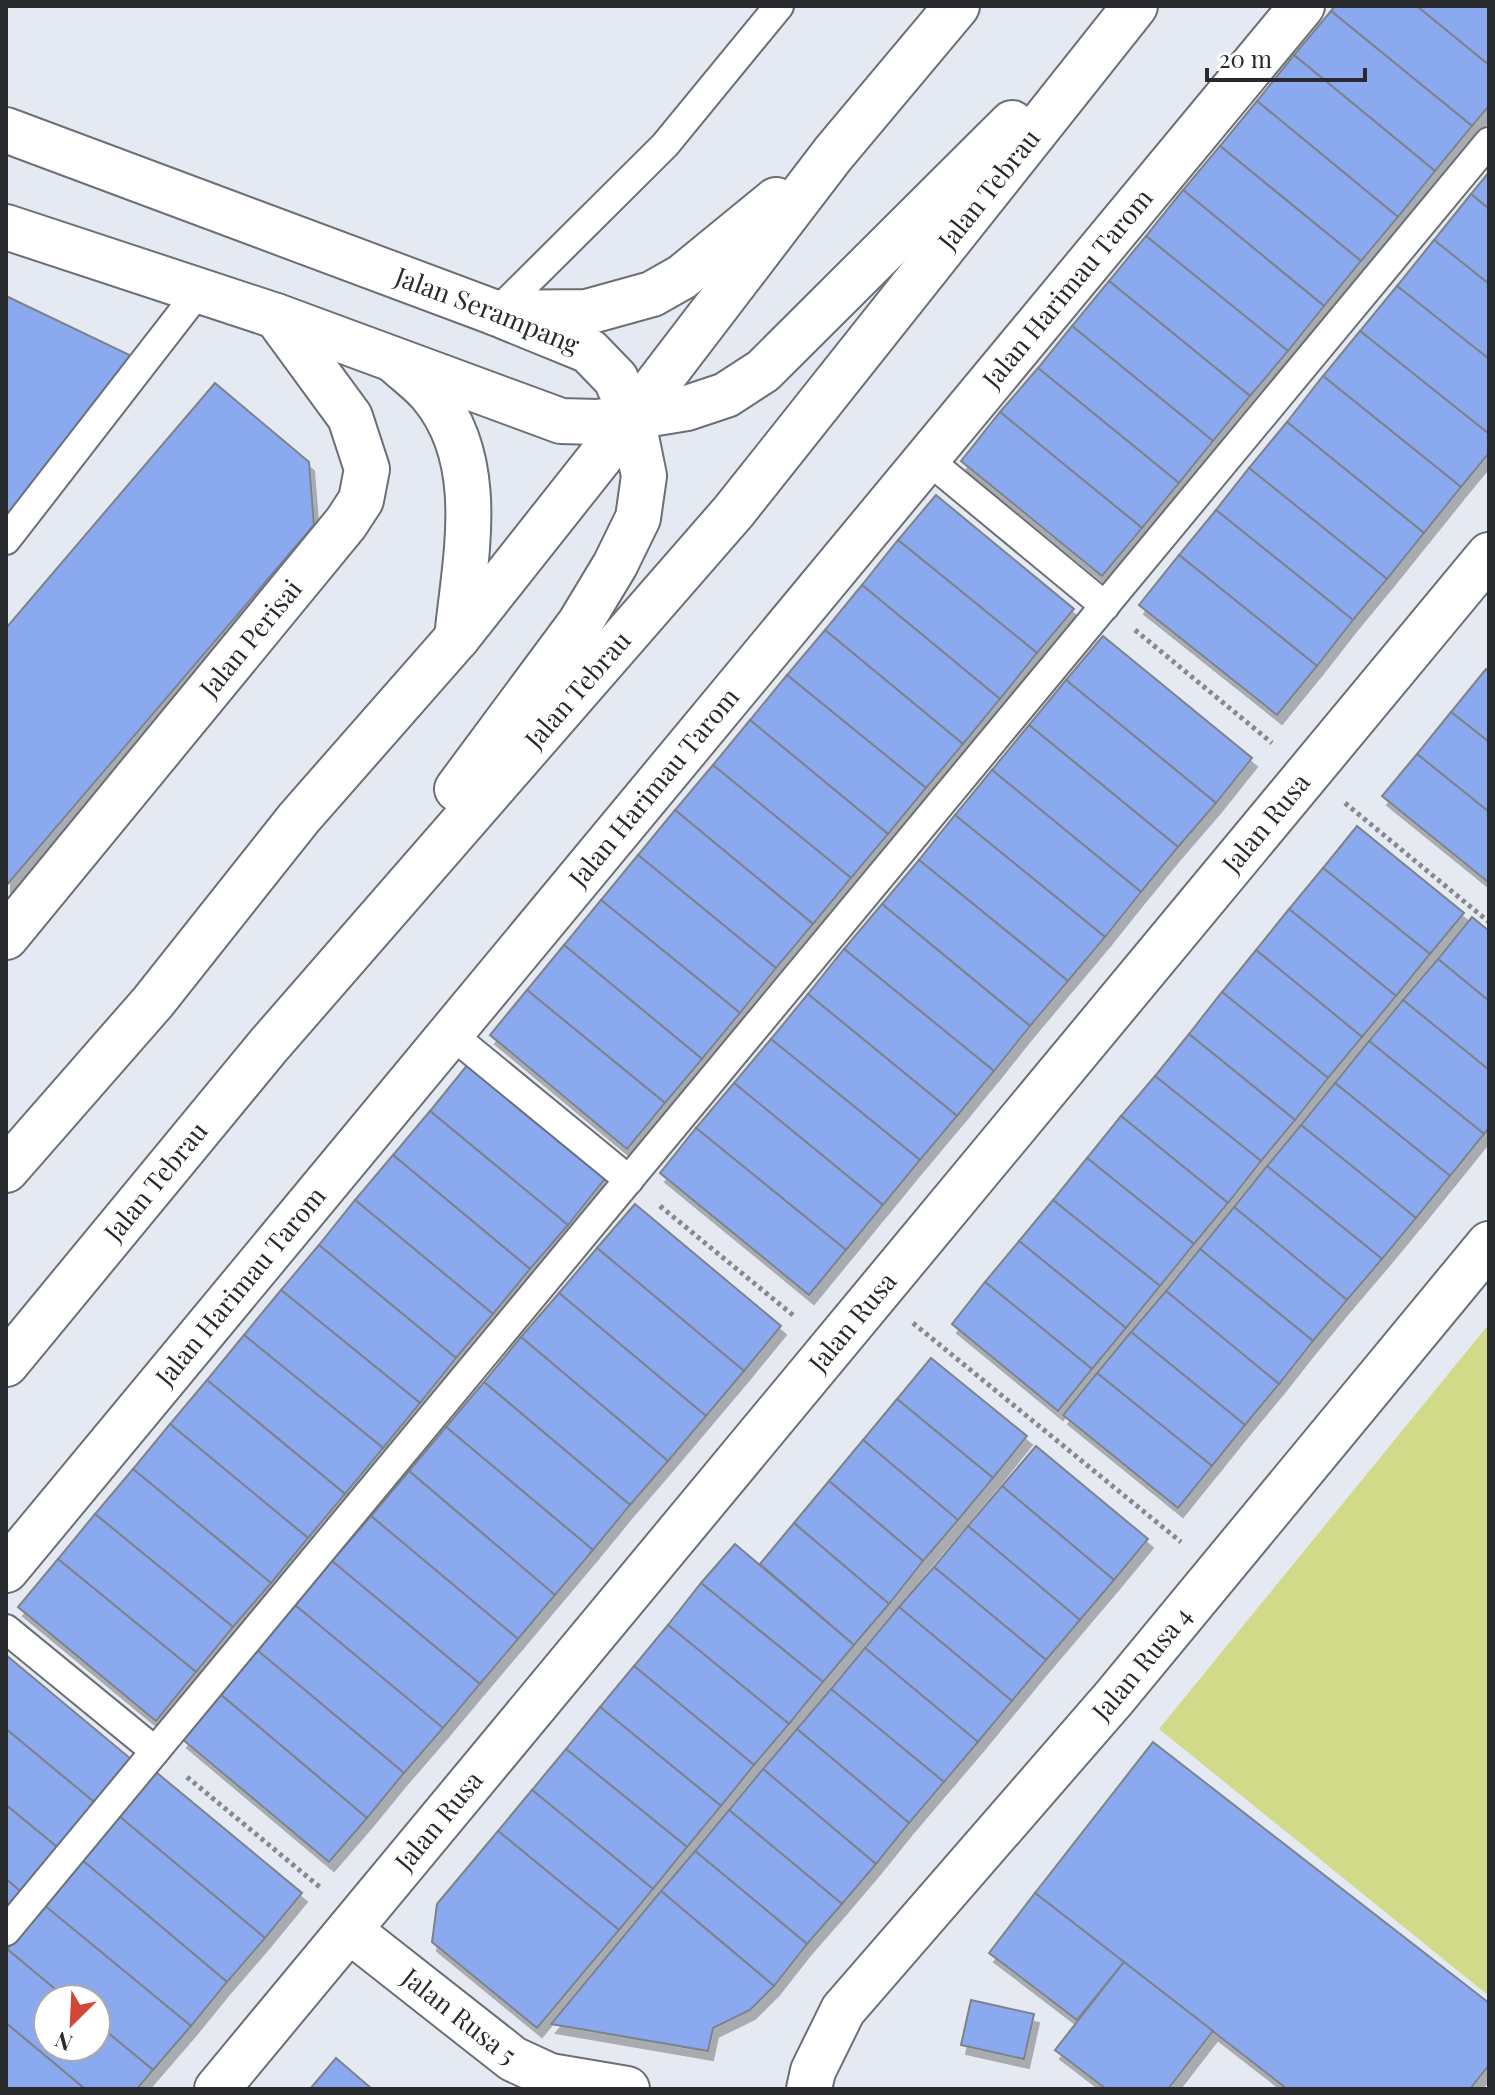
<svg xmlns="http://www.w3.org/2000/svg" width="1495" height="2095" font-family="'Playfair Display',serif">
	<defs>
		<filter id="shadow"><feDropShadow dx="5" dy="9" stdDeviation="0" flood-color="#0004"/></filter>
	</defs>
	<rect width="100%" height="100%" fill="#e5eaf2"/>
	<!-- green -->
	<path fill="#d1da88" d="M1489,1324V1996L1159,1729Z"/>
	<!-- building -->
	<g fill="#8aa9ef" stroke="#7e828a" stroke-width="2" filter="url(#shadow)">
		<path d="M1335,6H1417L1489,65V106L1472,126L1331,11Z"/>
		<path d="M1417,6H1489V65Z"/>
		<path d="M1331,11L1472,126L1435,171L1294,55Z"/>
		<path d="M1294,55L1435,171L1398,217L1257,101Z"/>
		<path d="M1257,101L1398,217L1361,261L1220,146Z"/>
		<path d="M1220,146L1361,261L1324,306L1183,190Z"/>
		<path d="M1489,172V209L1471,194Z"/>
		<path d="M1183,190L1324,306L1288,351L1146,236Z"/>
		<path d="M1471,194L1489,209V284L1434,240Z"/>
		<path d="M1146,236L1288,351L1250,396L1109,281Z"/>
		<path d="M1434,240L1489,284V359L1397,286Z"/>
		<path d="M1109,281L1250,396L1213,441L1072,326Z"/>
		<path d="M1397,286L1489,359V434L1360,331Z"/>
		<path d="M6,296L138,359L6,519Z"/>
		<path d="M1072,326L1213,441L1179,483L1038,368Z"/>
		<path d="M1360,331L1489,434V453L1461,487L1323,376Z"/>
		<path d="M1038,368L1179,483L1142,528L1000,412Z"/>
		<path d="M1323,376L1461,487L1424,533L1287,422Z"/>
		<path d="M215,383L309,462L314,525L6,886V628Z"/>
		<path d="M1000,412L1142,528L1102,576L961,461Z"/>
		<path d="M1287,422L1424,533L1387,579L1249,468Z"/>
		<path d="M1249,468L1387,579L1353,620L1216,510Z"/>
		<path d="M936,495L1074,609L1037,653L898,540Z"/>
		<path d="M1216,510L1353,620L1317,666L1179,555Z"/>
		<path d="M898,540L1037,653L1000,699L862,585Z"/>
		<path d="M1179,555L1317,666L1277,715L1139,605Z"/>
		<path d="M862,585L1000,699L963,744L825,630Z"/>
		<path d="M825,630L963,744L926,788L787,675Z"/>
		<path d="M1103,636L1252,758L1216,803L1066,680Z"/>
		<path d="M1486,669L1489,672V742L1451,712Z"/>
		<path d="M787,675L926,788L888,834L750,720Z"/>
		<path d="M1066,680L1216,803L1178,847L1029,725Z"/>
		<path d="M1451,712L1489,742V812L1417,754Z"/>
		<path d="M750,720L888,834L851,878L713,765Z"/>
		<path d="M1029,725L1178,847L1141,892L992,770Z"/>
		<path d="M1417,754L1489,812L1488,882L1382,796Z"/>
		<path d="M713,765L851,878L813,924L675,810Z"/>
		<path d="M992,770L1141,892L1105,937L955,815Z"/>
		<path d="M675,810L813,924L776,968L638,855Z"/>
		<path d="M955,815L1105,937L1068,981L919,860Z"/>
		<path d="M1357,826L1464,913L1430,954L1323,868Z"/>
		<path d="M638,855L776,968L740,1013L601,900Z"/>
		<path d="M919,860L1068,981L1030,1026L882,904Z"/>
		<path d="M1323,868L1430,954L1396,996L1289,909Z"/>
		<path d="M601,900L740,1013L702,1059L564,945Z"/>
		<path d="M882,904L1030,1026L994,1071L844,949Z"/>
		<path d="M1289,909L1396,996L1362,1037L1256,950Z"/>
		<path d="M1472,917L1489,931V1001L1438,959Z"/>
		<path d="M564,945L702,1059L665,1103L527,990Z"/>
		<path d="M844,949L994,1071L957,1116L808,994Z"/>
		<path d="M1256,950L1362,1037L1328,1078L1222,992Z"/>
		<path d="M1438,959L1489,1001V1070L1403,1000Z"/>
		<path d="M527,990L665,1103L627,1149L490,1035Z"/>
		<path d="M1222,992L1328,1078L1295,1120L1189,1034Z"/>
		<path d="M808,994L957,1116L920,1160L771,1039Z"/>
		<path d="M1403,1000L1489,1070V1128L1484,1134L1369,1041Z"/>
		<path d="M1189,1034L1295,1120L1261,1161L1155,1076Z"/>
		<path d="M771,1039L920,1160L883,1205L734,1083Z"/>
		<path d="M1369,1041L1484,1134L1450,1176L1335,1083Z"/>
		<path d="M469,1063L607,1176L568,1225L430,1111Z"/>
		<path d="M1155,1076L1261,1161L1228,1203L1121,1116Z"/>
		<path d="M734,1083L883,1205L846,1250L696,1128Z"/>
		<path d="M1335,1083L1450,1176L1416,1218L1301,1125Z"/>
		<path d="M430,1111L568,1225L530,1269L393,1155Z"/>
		<path d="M1121,1116L1228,1203L1194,1244L1087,1158Z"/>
		<path d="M1301,1125L1416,1218L1382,1259L1267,1166Z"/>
		<path d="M696,1128L846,1250L809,1295L660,1173Z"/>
		<path d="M393,1155L530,1269L493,1314L355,1200Z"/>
		<path d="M1087,1158L1194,1244L1160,1286L1053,1200Z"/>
		<path d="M1267,1166L1382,1259L1347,1300L1234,1207Z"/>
		<path d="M355,1200L493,1314L456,1358L319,1245Z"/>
		<path d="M1053,1200L1160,1286L1126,1328L1019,1241Z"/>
		<path d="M635,1204L781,1326L744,1371L597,1248Z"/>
		<path d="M1234,1207L1347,1300L1313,1341L1200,1249Z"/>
		<path d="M1019,1241L1126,1328L1092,1369L985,1282Z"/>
		<path d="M319,1245L456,1358L420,1403L281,1290Z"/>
		<path d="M597,1248L744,1371L706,1416L559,1293Z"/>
		<path d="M1200,1249L1313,1341L1279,1384L1166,1291Z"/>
		<path d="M985,1282L1092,1369L1058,1411L952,1324Z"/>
		<path d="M281,1290L420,1403L383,1448L244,1335Z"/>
		<path d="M1166,1291L1279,1384L1245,1425L1131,1332Z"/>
		<path d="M559,1293L706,1416L668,1461L521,1337Z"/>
		<path d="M1131,1332L1245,1425L1212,1466L1097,1373Z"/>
		<path d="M244,1335L383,1448L345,1494L207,1380Z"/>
		<path d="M521,1337L668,1461L630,1505L484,1382Z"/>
		<path d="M931,1358L1027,1436L993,1478L897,1399Z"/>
		<path d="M1097,1373L1212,1466L1178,1508L1063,1415Z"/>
		<path d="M207,1380L345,1494L308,1538L170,1424Z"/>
		<path d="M484,1382L630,1505L593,1550L446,1427Z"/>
		<path d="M897,1399L993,1478L958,1520L863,1440Z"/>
		<path d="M170,1424L308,1538L271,1583L133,1469Z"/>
		<path d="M446,1427L593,1550L555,1595L409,1471Z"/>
		<path d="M863,1440L958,1520L923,1561L829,1481Z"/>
		<path d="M1036,1446L1148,1539L1114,1580L1002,1486Z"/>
		<path d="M133,1469L271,1583L233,1627L95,1514Z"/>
		<path d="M409,1471L555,1595L518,1639L371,1516Z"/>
		<path d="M829,1481L923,1561L889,1604L794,1523Z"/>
		<path d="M1002,1486L1114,1580L1080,1620L968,1526Z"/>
		<path d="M95,1514L233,1627L196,1672L58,1559Z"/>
		<path d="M371,1516L518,1639L480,1684L332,1561Z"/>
		<path d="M794,1523L889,1604L854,1645L760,1564Z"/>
		<path d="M968,1526L1080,1620L1046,1660L934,1567Z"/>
		<path d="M735,1544L854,1645L823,1682L701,1583Z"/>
		<path d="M58,1559L196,1672L156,1721L18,1607Z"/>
		<path d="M332,1561L480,1684L443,1728L295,1605Z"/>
		<path d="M934,1567L1046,1660L1012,1701L899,1607Z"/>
		<path d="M701,1583L823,1682L789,1724L668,1625Z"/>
		<path d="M295,1605L443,1728L404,1773L257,1650Z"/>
		<path d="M899,1607L1012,1701L978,1742L865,1648Z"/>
		<path d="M668,1625L789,1724L754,1765L634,1666Z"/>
		<path d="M865,1648L978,1742L944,1782L831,1689Z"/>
		<path d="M257,1650L404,1773L367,1818L220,1694Z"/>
		<path d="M6,1655L131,1759L94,1802L6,1729Z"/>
		<path d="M634,1666L754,1765L721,1806L600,1707Z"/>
		<path d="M831,1689L944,1782L909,1823L797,1729Z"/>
		<path d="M220,1694L367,1818L329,1862L182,1739Z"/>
		<path d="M600,1707L721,1806L687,1847L566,1749Z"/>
		<path d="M6,1729L94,1802L57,1847L6,1805Z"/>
		<path d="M797,1729L909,1823L876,1864L763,1769Z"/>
		<path d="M1153,1742L1489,2003V2065L1470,2089H1287L1035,1893Z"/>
		<path d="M566,1749L687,1847L653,1889L532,1790Z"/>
		<path d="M763,1769L876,1864L842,1904L729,1810Z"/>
		<path d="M156,1772L302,1893L265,1938L119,1816Z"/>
		<path d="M532,1790L653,1889L619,1930L498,1831Z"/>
		<path d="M6,1805L57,1847L20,1891L6,1879Z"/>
		<path d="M729,1810L842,1904L807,1944L695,1851Z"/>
		<path d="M119,1816L265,1938L227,1982L82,1860Z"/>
		<path d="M498,1831L619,1930L537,2028L432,1942L437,1904Z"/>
		<path d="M695,1851L807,1944L774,1986L661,1891Z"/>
		<path d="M82,1860L227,1982L191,2026L44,1905Z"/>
		<path d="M6,1879L20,1891L6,1907Z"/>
		<path d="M661,1891L774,1986L750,2010L713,2028L708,2051L551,2024Z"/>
		<path d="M1035,1893L1124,1962L1077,2020L989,1953Z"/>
		<path d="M44,1905L191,2026L153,2070L96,2023V1999H67L7,1949Z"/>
		<path d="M7,1949L67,1999H48V2047H96V2023L153,2070L137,2089H85L6,2023Z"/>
		<path d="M1124,1962L1213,2031L1168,2089H1106L1055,2050Z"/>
		<path d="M971,2000L1034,2014L1024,2059L961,2045Z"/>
		<path d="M6,2023L85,2089H6Z"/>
		<path d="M336,2058L372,2089H310Z"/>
	</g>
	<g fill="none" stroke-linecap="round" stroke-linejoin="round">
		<defs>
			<g id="lane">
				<path d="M496,313L665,145L779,6"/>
				<path d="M927,459L1105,606"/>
				<path d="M6,540L199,291"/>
				<path d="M451,1034L629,1180"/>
				<path d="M6,1629L155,1751"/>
				<path d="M6,1931L1489,142"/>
			</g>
			<g id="street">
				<path id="s1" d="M6,937L346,523L361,500L367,469L350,417L276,316"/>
				<path id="s2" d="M6,1570L1302,6"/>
				<path id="s3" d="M349,1930L513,2059L550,2076L627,2089"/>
				<path id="s4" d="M217,2089L1489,555"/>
				<path id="s5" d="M809,2089L813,2071L843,2010L1114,1698L1489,1244"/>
			</g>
			<g id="secondary">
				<path id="s6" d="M6,130L496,313L589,351L616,379L632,417L597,422L561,421L276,316L6,227"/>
			</g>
			<g id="highway">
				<path d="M496,313L587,312L652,294L682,277L776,200"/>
				<path d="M395,361C407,372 421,382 431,394C488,462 465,558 457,638"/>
				<path d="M632,417L687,408L726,395L763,371L1012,123"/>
				<path d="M457,789L580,623L615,565L638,518L644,476L632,417"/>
				<path d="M6,1170L153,1002L299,818L457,638L632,417L833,154L957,6"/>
				<path id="s7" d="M6,1364L269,1045L734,511L1135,6"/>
			</g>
		</defs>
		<!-- lane casing -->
		<use href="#lane" stroke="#6b6f76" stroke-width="32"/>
		<!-- street casing -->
		<use href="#street" stroke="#6b6f76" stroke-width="48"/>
		<!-- secondary casing -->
		<use href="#secondary" stroke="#6b6f76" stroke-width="48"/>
		<!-- highway casing -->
		<use href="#highway" stroke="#6b6f76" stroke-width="48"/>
		<!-- path -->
		<g stroke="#86898f" stroke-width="5" stroke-dasharray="4 4" stroke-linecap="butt">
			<path d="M1135,630L1272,743"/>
			<path d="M1345,803L1489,922"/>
			<path d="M660,1206L794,1316"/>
			<path d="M913,1323L1181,1542"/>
			<path d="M187,1777L321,1888"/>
		</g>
		<!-- lane -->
		<use href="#lane" stroke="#fff" stroke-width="28"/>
		<!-- street -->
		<use href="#street" stroke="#fff" stroke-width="44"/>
		<!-- secondary -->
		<use href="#secondary" stroke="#fff" stroke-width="44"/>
		<!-- highway -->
		<use href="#highway" stroke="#fff" stroke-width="44"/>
	</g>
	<g text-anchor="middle" stroke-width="6" stroke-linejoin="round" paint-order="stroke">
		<!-- street labels -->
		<g font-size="26" fill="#282a2d" stroke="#fff">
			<text dy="9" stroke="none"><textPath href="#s7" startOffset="1532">Jalan Tebrau</textPath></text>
			<text dy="9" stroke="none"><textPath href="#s2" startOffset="1664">Jalan Harimau Tarom</textPath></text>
			<text dy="9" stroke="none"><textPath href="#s6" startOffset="514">Jalan Serampang</textPath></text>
			<text dy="9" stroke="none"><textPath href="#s1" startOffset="386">Jalan Perisai</textPath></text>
			<text dy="9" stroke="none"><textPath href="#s7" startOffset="884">Jalan Tebrau</textPath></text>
			<text dy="9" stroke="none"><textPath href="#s2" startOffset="1016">Jalan Harimau Tarom</textPath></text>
			<text dy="9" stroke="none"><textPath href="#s4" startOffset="1644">Jalan Rusa</textPath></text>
			<text dy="9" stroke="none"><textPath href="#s7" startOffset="236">Jalan Tebrau</textPath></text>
			<text dy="9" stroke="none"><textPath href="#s2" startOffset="368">Jalan Harimau Tarom</textPath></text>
			<text dy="9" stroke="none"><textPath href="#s4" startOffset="996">Jalan Rusa</textPath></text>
			<text dy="9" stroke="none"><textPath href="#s5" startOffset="544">Jalan Rusa 4</textPath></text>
			<text dy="9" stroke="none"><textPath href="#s4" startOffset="348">Jalan Rusa</textPath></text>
			<text dy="9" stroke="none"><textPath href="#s3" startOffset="140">Jalan Rusa 5</textPath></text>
		</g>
	</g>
	<!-- border -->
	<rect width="1495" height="2095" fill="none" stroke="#282a2d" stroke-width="16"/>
	<!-- north arrow -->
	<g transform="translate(72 2023) rotate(204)"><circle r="38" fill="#ffffff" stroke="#a9aaab" stroke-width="2"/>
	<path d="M0-6L14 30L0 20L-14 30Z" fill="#d44738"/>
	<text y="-12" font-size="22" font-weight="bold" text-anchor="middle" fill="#282a2d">N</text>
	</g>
	<!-- scale -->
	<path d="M1207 68v12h158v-12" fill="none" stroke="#282a2d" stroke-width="4"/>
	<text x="1219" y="68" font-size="24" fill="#282a2d" stroke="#ffffff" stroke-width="6" paint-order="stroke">20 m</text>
</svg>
